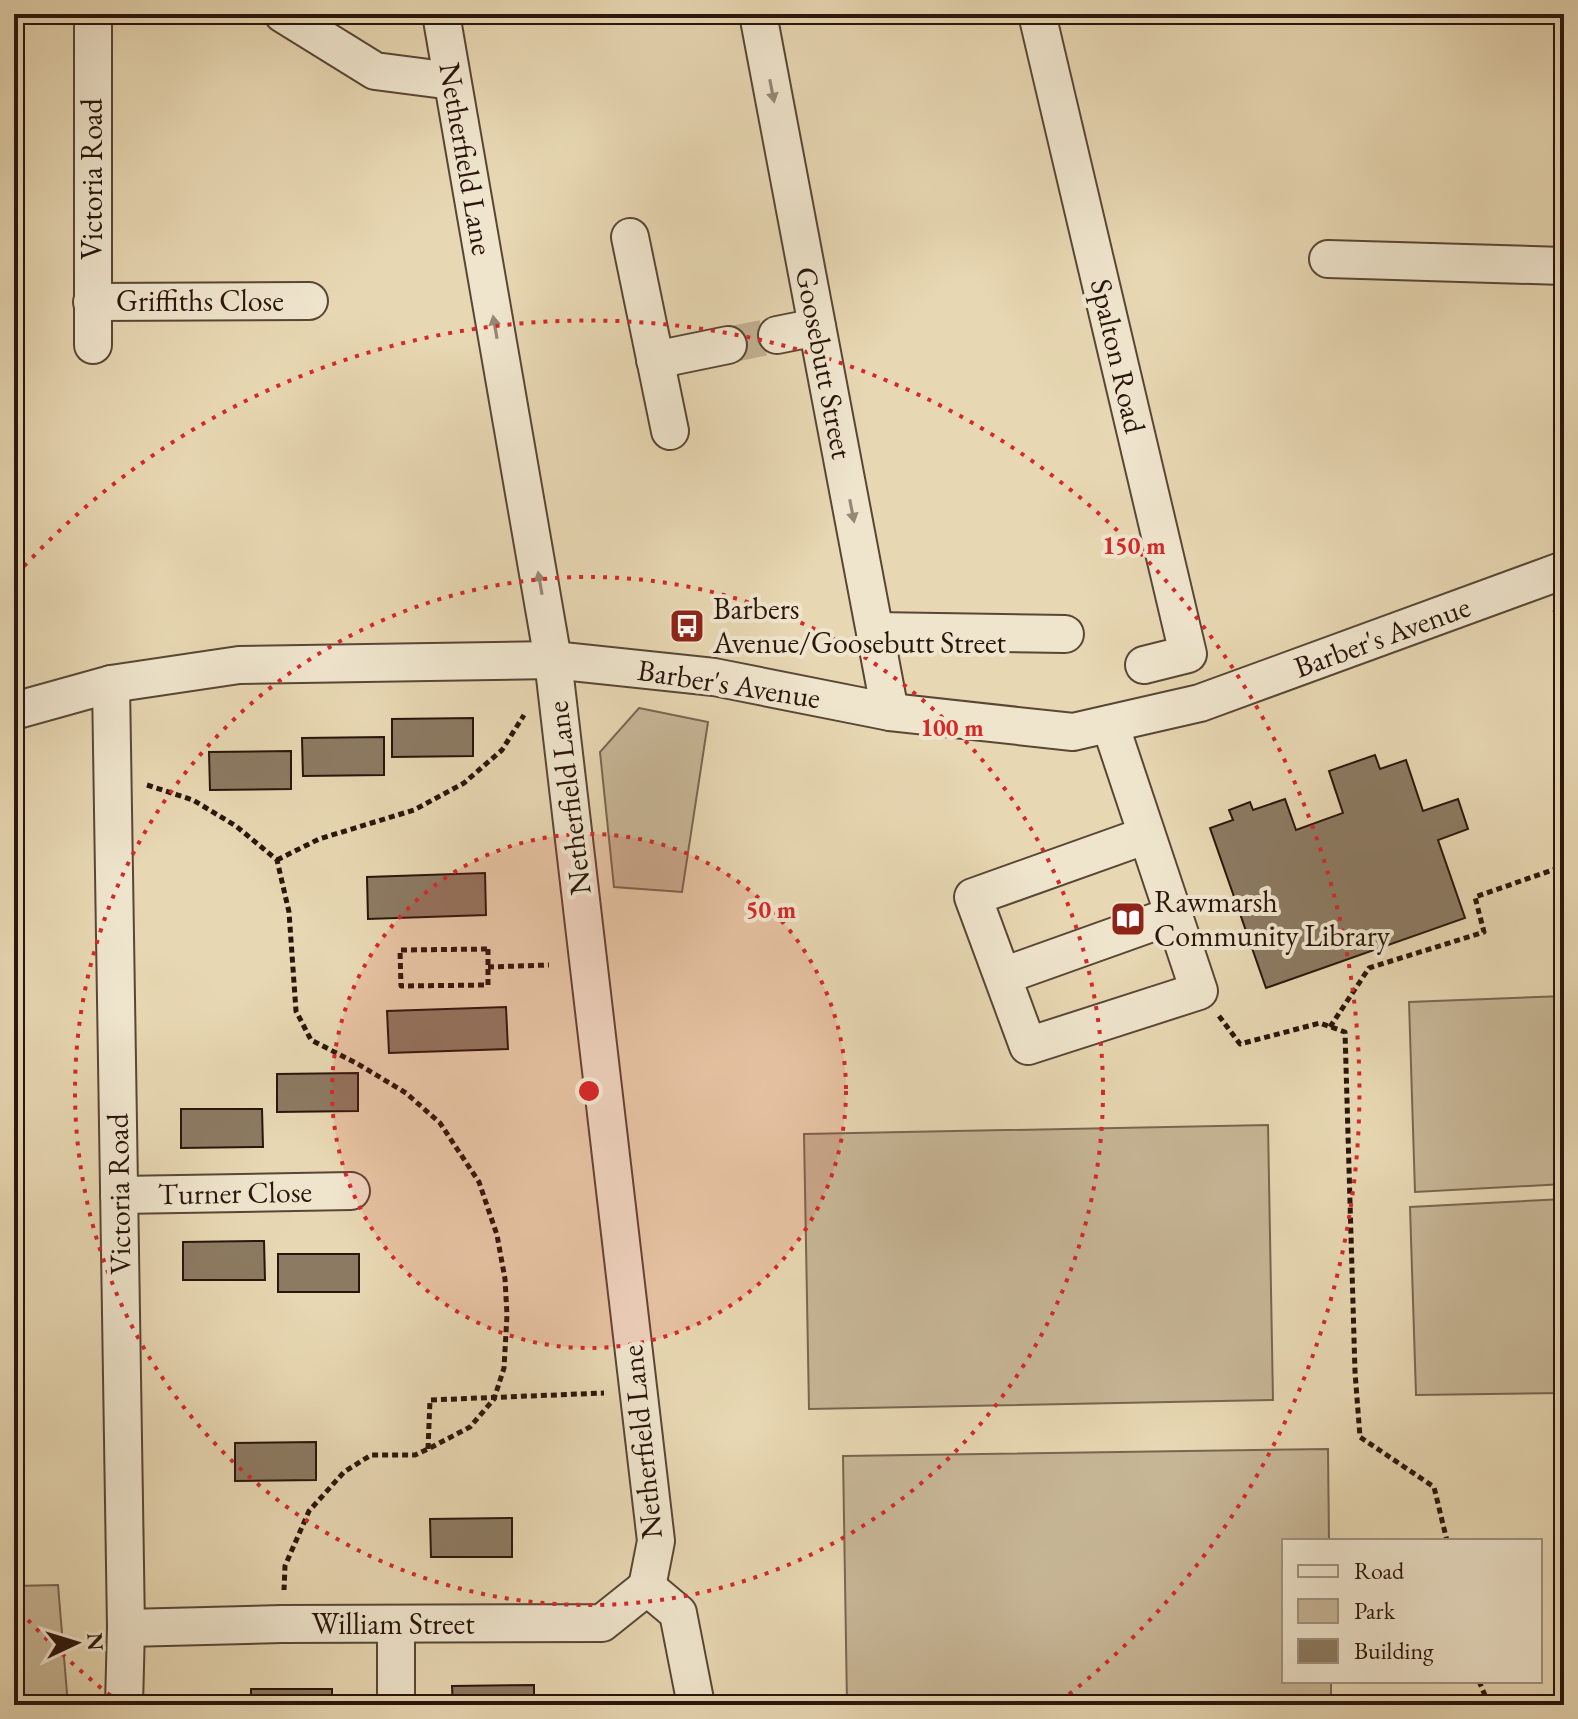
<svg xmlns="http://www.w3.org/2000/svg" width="1578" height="1719" font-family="'EB Garamond',serif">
	<rect width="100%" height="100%" fill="#e7d7b2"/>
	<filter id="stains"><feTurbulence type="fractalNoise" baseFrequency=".0025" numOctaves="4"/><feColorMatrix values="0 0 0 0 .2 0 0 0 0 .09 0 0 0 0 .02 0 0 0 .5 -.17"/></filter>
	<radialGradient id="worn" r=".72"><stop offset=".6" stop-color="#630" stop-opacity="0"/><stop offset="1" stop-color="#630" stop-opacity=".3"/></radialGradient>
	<!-- green -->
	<g fill="#c7b696" stroke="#786651" stroke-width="2">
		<path d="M639,708L708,722L682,892L614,887L600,752Z"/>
		<path d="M1564,996V1184L1415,1192L1409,1002Z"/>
		<path d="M1268,1125L1273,1400L809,1409L804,1134Z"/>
		<path d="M1564,1199V1393L1416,1395L1410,1207Z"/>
		<path d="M1328,1449L1329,1541H1284V1681H1331V1705H847L843,1456Z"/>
		<path d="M58,1585L68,1705H14V1586Z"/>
	</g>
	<!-- building -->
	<g fill="#8c7a62" stroke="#2a150c" stroke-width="2">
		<path d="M473,718V756L392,757V719Z"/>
		<path d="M384,737V775L303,776L302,738Z"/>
		<path d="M291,751V789L210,790L209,752Z"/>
		<path d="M1375,755L1380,769L1406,760L1423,811L1458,799L1468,829L1438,840L1465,918L1266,988L1210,828L1233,820L1229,810L1250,802L1253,810L1285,799L1296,830L1343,813L1329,771Z"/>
		<path d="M485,873L486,915L368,919L367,877Z"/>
		<path d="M506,1007L508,1049L389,1053L387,1011Z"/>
		<path d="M358,1073V1111L277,1112V1074Z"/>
		<path d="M181,1109H262L263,1147L181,1148Z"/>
		<path d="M264,1241L265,1280H183V1242Z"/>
		<rect x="278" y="1254" width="81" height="38"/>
		<path d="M316,1442V1480L235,1481V1443Z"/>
		<path d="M512,1518V1557H431L430,1519Z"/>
		<path d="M534,1685V1705H453L452,1686Z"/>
		<rect x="251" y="1689" width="81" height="16"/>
	</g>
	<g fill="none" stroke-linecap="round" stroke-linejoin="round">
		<!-- minor-tunnel -->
		<path stroke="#c1b091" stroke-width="36" stroke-dasharray="36 18" stroke-linecap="butt" d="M728,345L777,335"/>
		<defs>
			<g id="minor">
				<path d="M283,14L375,71L452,81"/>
				<path d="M441,14L553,660L656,1541L647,1587"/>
				<path d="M758,14L890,712"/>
				<path d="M1037,14L1188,654L1144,665"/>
				<path d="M630,237L670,431"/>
				<path d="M1328,259L1564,266"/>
				<path d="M92,302L309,301"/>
				<path d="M777,335L817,327"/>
				<path d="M93,345V14"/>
				<path d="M655,360L728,345"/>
				<path d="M875,631L1065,634"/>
				<path d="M111,684L126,1628L124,1705"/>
				<path d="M14,711L111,684L239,665L553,660L714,677L890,712L1073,732L1200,703L1564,570"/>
				<path d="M1110,724C1140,813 1169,902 1199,991L1028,1046L973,897L1147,835"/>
				<path d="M1003,976L1174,915"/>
				<path d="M119,1195L351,1191"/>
				<path d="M647,1587L678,1613L696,1705"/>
				<path d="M126,1628L282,1624L602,1623L647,1587"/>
				<path d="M396,1705V1624"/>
			</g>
		</defs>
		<!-- minor casing -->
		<use href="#minor" stroke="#594636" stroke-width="40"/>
		<!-- path -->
		<g stroke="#2a150c" stroke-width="5" stroke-dasharray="6 4" stroke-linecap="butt">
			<path d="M1555,610L1564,644"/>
			<path d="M147,785L193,800L236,826L277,860L289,912L296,1011L311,1040L358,1064L406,1093L440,1123L479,1182L497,1235L505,1279L507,1315L504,1368L494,1399L470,1427L428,1449L415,1455H371L344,1472L309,1511L285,1566L284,1590"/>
			<path d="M277,860L319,839L414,810L464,783L502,750L524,715"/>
			<path d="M488,949V985L401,986L400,950Z"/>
			<path d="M488,967L549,965"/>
			<path d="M1219,1016L1240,1044L1320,1023L1345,1032L1355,1372L1360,1437L1434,1487L1447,1541"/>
			<path d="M1330,1027L1369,968L1484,932L1475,897L1564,866"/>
			<path d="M428,1449L430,1400L604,1393"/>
			<path d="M1479,1681L1489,1705"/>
		</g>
		<!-- minor -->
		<use href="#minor" stroke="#efe5cd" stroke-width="36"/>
	</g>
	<!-- one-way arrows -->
	<defs><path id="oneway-solid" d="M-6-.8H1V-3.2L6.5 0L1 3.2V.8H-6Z" transform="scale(2)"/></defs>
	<g fill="#968776">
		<use href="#oneway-solid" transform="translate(772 91) rotate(79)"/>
		<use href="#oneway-solid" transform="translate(495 327) rotate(-100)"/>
		<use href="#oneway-solid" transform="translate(852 511) rotate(79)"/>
		<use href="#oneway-solid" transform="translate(540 583) rotate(-100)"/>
	</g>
	<!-- distance rings -->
	<circle cx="589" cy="1091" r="257" fill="#d62828" fill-opacity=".12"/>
	<g fill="none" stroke="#d62828" stroke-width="4" stroke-dasharray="4 8">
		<circle cx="589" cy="1091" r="257"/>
		<circle cx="589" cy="1091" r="514"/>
		<path d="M120 1703A771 771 0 0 1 16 1607M16 575A771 771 0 1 1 1058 1703"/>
	</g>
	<!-- icons -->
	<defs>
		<symbol id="bus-square" viewBox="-11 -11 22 22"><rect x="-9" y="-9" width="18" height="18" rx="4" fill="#8f2418" stroke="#efe5cd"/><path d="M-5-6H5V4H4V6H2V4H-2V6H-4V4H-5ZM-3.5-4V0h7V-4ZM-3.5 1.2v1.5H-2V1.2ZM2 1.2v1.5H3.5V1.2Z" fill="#fff"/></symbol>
		<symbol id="library-square" viewBox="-11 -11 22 22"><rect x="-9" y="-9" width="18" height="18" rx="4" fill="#8f2418" stroke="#efe5cd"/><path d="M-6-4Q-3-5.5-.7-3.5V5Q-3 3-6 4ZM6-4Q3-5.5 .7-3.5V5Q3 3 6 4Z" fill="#fff"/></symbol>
	</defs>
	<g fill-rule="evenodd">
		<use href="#bus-square" x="667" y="606" width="40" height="40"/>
		<use href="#library-square" x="1108" y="899" width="40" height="40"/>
	</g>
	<g text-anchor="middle" stroke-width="8" stroke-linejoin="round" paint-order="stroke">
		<!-- street labels -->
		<g font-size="30" fill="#2a150c" stroke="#efe5cd">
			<text transform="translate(466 159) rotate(80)" y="10">Netherfield Lane</text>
			<text transform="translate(92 179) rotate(-90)" y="10">Victoria Road</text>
			<text x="200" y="311">Griffiths Close</text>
			<text transform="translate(1118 356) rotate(77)" y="10">Spalton Road</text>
			<text transform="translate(824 363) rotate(79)" y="10">Goosebutt Street</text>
			<text transform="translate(1382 637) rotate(-20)" y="10">Barber's Avenue</text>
			<text transform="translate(729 684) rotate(9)" y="10">Barber's Avenue</text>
			<text transform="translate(569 798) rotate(-97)" y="10">Netherfield Lane</text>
			<text transform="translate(235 1193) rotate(-1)" y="10">Turner Close</text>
			<text transform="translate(119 1194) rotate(-91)" y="10">Victoria Road</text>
			<text transform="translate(642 1442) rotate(-96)" y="10">Netherfield Lane</text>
			<text x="393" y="1634">William Street</text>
		</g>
		<!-- poi labels -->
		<g font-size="30" fill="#2a150c" stroke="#efe5cd" text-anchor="start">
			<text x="713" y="619">Barbers<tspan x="713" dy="34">Avenue/Goosebutt Street</tspan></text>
			<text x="1154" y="912">Rawmarsh<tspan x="1154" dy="34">Community Library</tspan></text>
		</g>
	</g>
	<circle cx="589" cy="1091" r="12" fill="#d62828" stroke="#efe5cd" stroke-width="4"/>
	<g font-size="24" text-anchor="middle" font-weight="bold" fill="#d62828" stroke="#efe5cd" stroke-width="8" stroke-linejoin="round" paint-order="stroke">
		<text x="1134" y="554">150 m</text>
		<text x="952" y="736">100 m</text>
		<text x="771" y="918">50 m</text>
	</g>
	<!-- margin -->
	<rect width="1578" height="1719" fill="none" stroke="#e7d7b2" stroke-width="48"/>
	<rect x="16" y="16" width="1546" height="1687" fill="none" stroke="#2a150c" stroke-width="4"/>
	<rect x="24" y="24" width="1530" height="1671" fill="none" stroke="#2a150c" stroke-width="2"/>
	<!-- legend -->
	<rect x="1282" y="1539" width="260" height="144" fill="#efe5cd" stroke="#a09280" stroke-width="2"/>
	<rect x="1298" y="1565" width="40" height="12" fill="#efe5cd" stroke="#a09280" stroke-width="2"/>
	<text x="1354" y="1579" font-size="24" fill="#2a150c">Road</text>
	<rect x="1298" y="1599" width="40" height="24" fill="#c7b696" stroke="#a09280" stroke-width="2"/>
	<text x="1354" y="1619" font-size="24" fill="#2a150c">Park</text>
	<rect x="1298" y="1639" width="40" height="24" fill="#8c7a62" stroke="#a09280" stroke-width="2"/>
	<text x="1354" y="1659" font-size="24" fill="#2a150c">Building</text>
	<!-- north arrow -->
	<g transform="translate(76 1643) rotate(86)" stroke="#efe5cd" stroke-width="6" paint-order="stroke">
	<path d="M0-6L14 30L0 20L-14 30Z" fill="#2a150c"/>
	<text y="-12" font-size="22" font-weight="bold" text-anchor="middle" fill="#2a150c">N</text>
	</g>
	<rect width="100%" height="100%" filter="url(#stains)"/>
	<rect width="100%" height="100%" fill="url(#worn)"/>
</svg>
